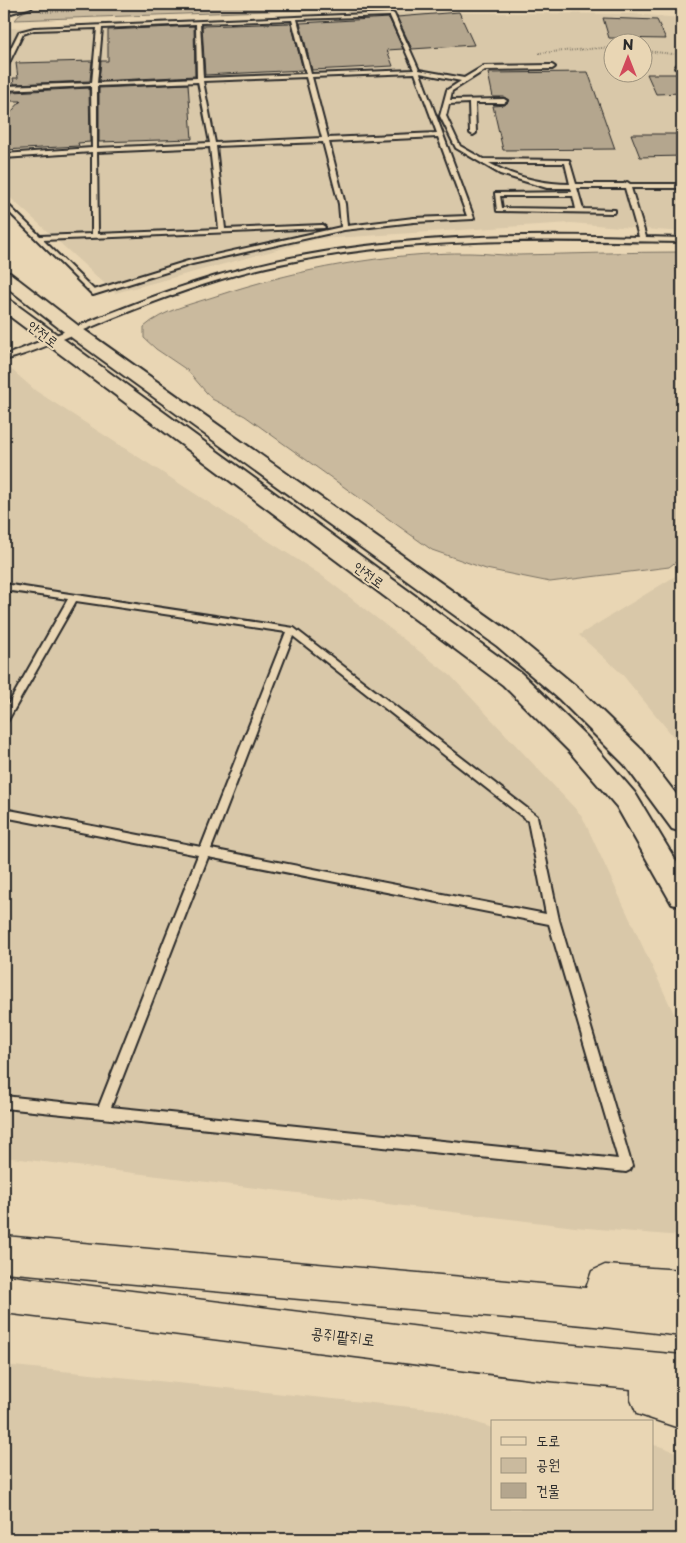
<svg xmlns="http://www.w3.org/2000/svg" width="686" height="1543" font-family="'Playpen Sans','Poor Story',sans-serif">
	<rect width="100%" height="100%" fill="#e9d6b4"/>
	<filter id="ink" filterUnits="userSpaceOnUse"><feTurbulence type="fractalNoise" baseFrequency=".02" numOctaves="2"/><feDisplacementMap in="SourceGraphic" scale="10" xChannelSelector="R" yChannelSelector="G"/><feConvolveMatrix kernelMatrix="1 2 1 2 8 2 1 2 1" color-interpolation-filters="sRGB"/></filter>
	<g filter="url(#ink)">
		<!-- built -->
		<g fill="#d9c8a9" fill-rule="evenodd">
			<path d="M342,12L632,14L682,18V232L571,223L318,239L115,293L4,192V50L11,28ZM614,42H644V72H614Z"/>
			<path d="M4,363L36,391L321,575L451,676L582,816L681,1029V1236L575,1227L4,1157Z"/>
			<path d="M682,572V747L621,673L579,635Z"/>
			<path d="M4,1365L440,1410L492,1428V1509H652V1445L659,1446L682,1454V1539H4Z"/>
		</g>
		<!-- green -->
		<g fill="#caba9e" stroke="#7a7264">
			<path d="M118,4H682V9L547,5H435L15,20L21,13L29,10Z"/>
			<path d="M682,252V557L669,567L550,582L486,569L432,550L245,416L212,399L187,370L156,349L144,338V327C163,310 192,304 216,296C294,270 388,252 470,253C486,253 503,256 519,255C573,254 628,252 682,252Z"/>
		</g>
		<!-- building -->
		<g fill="#b4a68e" stroke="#2b2b2b">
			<path d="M459,12L474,45L412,49L397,17Z"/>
			<path d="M389,18L403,49L387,50L393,66L312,70L300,23Z"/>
			<path d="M603,18L657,20L666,39L609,38Z"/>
			<path d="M291,23L303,70L205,75L202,26Z"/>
			<path d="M194,26L195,76L99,81L101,61H108V30Z"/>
			<path d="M92,61L90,81L14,84L13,78H18L16,63Z"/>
			<path d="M588,72L615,149L503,150L493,106L505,105L509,100L504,97H493L488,73Z"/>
			<path d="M647,74H682V93L656,94Z"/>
			<path d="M188,84L192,139L99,142V88Z"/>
			<path d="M89,88L90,142L78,143L79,146L4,150V120L21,101H8L12,92Z"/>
			<path d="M631,134H682V156L640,157Z"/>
		</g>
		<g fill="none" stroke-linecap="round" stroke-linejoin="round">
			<defs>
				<g id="service">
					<path d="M392,13L394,14L419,70L464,78L484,66L552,65L555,67L552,69L485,70L452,91L450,100L504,99L507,101L504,103H475L476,133L473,135L470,133L469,103L449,104L446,116L460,146L483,159L569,160L576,184H624L627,182L630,184H682V188H631L646,237L682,238V242C533,240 388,235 242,273C192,287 143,305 96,325C66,337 34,353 4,360V356C81,326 157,291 238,270C368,236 505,233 639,237L625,188H577L583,209L615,210V212L613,213L497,211L495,193L572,192L571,188H547L500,174L456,148L440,116L447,90L461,81L420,73L474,218L473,219L414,222L344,230L192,264L93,295L4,207V202L6,203L40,236L92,234V152L4,158V154L92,148L91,86L4,90V86L92,83L97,28L34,30L23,34L7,67L4,68V62L19,32L34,28ZM390,16L414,70L311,74L297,19ZM292,20L306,74L203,78L200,23ZM196,24L197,78L97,83L102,28ZM415,73L437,133L328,138L312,77ZM306,77L322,138L215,143L203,81ZM198,82L210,143L97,148V86ZM438,137L467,216L414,218L347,226L345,204L329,142ZM323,142L339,204L341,227L188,261L94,290L43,240L324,228L325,227L322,225L225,229L216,146ZM210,147L219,229L98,234L97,152ZM489,163H565L570,184C541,184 514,177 489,163ZM500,196H573L576,209L502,208Z"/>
					<path d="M677,65L682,66V68H675Z"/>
					<path d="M4,584L294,628L537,816L559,920L632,1166L630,1170L626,1172L4,1108V1096L99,1106L198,855L4,817V809L201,847L286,632L76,601L7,722L4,723V712L68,599L4,590ZM293,636L528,821L546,914L211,849ZM208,857L549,924L618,1159L111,1107Z"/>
				</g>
				<g id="tertiary">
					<path d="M15,4H34L32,7L4,15V7Z"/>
					<path d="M4,272L10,273L80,327L513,634L577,687L643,751L682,802V832L672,829L625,765L559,699L497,646L68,335L4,285Z"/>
					<path d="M4,299L10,300L521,673L587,737L635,793L682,871V907L672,904L617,807L569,751L503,685L4,312Z"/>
				</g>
				<g id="secondary">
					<path d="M4,1236L586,1288L592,1271L605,1265L682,1270V1336L605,1327L4,1272Z"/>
					<path d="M4,1275L531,1341L682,1355V1429L637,1414L631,1400V1389L531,1379L4,1313Z"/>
				</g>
			</defs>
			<!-- service casing -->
			<use href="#service" stroke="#2b2b2b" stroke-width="4"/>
			<!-- tertiary casing -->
			<use href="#tertiary" stroke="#2b2b2b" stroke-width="4"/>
			<!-- secondary casing -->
			<use href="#secondary" stroke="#2b2b2b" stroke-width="3"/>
			<!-- path -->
			<g stroke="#2b2b2b" stroke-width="2" stroke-dasharray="0.5 2" stroke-linecap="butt">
				<path d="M41,12L73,11"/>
				<path d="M644,51L674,54"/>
				<path d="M539,53L601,48L614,49"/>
			</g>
			<!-- service -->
			<use href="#service" fill="#e9d6b4" fill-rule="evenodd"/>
			<!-- tertiary -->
			<use href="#tertiary" fill="#e9d6b4" fill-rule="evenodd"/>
			<!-- secondary -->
			<use href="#secondary" fill="#e9d6b4" fill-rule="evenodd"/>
		</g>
	</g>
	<g text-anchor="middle" stroke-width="4" stroke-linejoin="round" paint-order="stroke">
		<!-- street labels -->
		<g font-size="14" fill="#2b2b2b" stroke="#e9d6b4">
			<text transform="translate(43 334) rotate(37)" y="5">안전로</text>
			<text transform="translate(369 575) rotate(36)" y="5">안전로</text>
		</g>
		<!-- near-street labels -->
		<g font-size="16" fill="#2b2b2b" stroke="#e9d6b4">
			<text transform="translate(343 1336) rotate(7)" y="6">콩쥐팥쥐로</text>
		</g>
	</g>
	<!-- margin -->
	<rect width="686" height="1543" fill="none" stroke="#e9d6b4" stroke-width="20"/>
	<rect x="10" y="10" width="666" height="1523" fill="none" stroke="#2b2b2b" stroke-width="2" filter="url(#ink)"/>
	<!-- legend -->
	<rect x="491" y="1420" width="162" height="90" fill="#e9d6b4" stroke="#9d927d"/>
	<rect x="501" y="1437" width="25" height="8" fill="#e9d6b4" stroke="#9d927d"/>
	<text x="536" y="1446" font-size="15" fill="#2b2b2b">도로</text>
	<rect x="501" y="1458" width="25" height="15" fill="#caba9e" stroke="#9d927d"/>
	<text x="536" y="1470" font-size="15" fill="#2b2b2b">공원</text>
	<rect x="501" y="1483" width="25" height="15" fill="#b4a68e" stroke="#9d927d"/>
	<text x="536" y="1496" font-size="15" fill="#2b2b2b">건물</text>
	<!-- north arrow -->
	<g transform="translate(628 58)"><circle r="24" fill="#e9d6b4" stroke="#9d927d"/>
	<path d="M0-4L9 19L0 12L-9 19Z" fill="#d1495b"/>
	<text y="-8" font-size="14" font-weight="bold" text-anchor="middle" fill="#2b2b2b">N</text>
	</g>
</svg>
